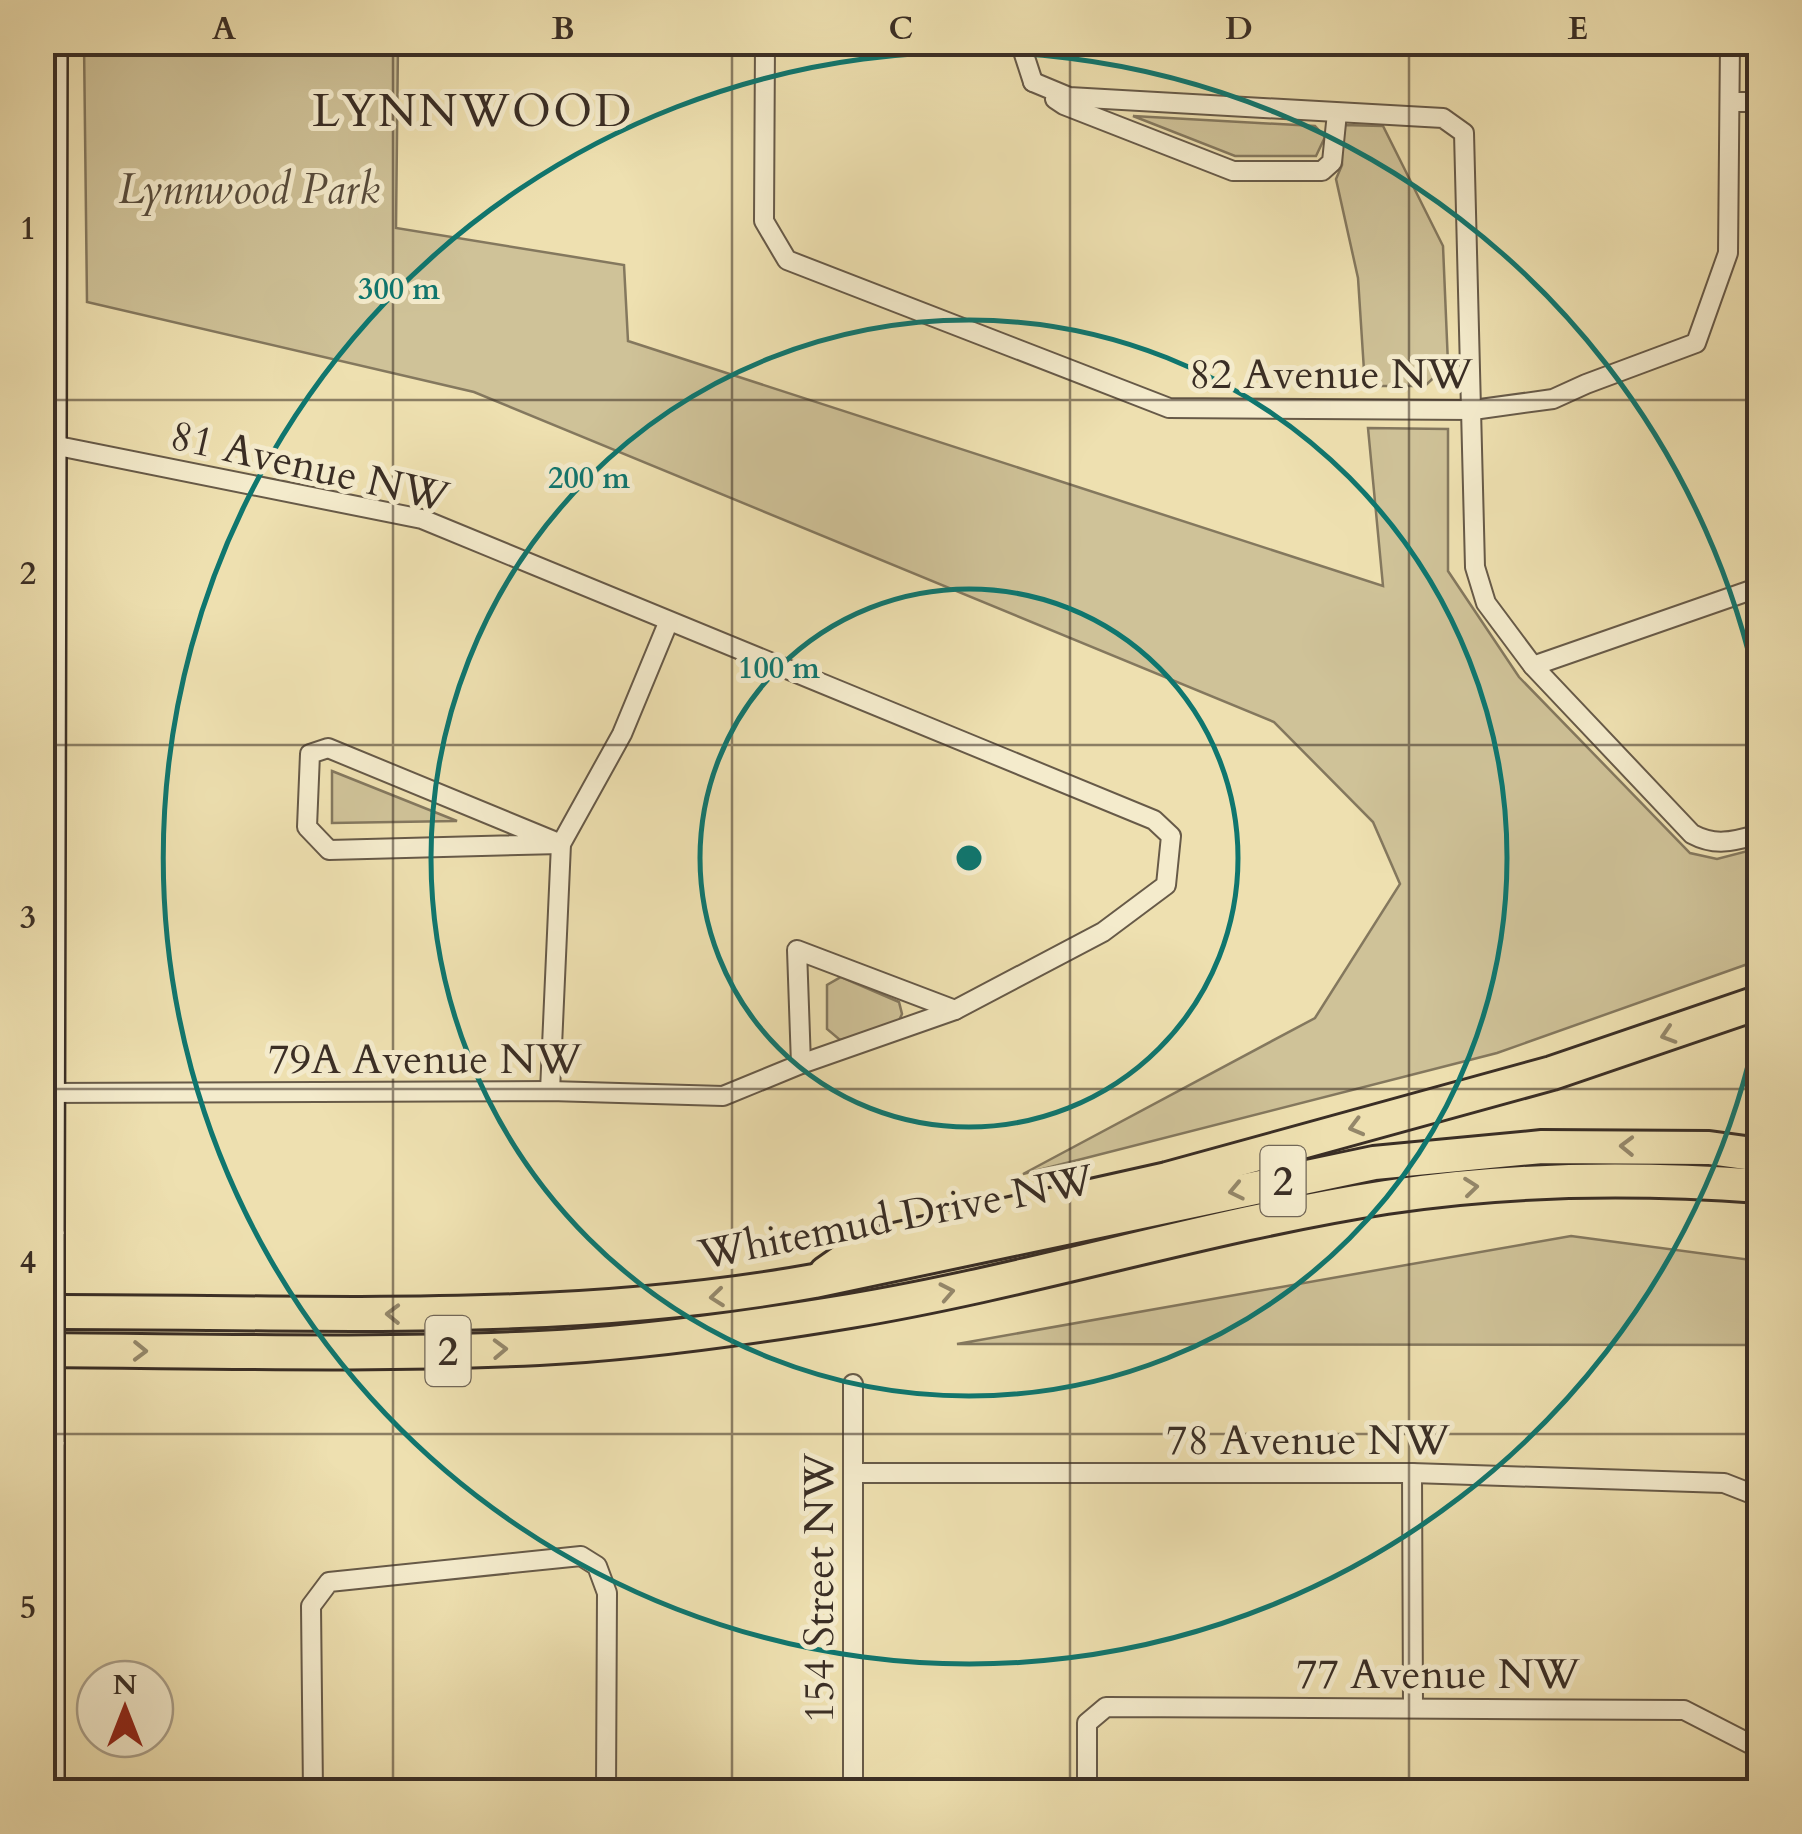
<svg xmlns="http://www.w3.org/2000/svg" width="1802" height="1834" font-family="Cardo,serif">
	<rect width="100%" height="100%" fill="#eee0b0"/>
	<filter id="stains"><feTurbulence type="fractalNoise" baseFrequency=".002" numOctaves="4"/><feColorMatrix values="0 0 0 0 .2 0 0 0 0 .09 0 0 0 0 .02 0 0 0 .5 -.17"/></filter>
	<radialGradient id="worn" r=".72"><stop offset=".6" stop-color="#630" stop-opacity="0"/><stop offset="1" stop-color="#630" stop-opacity=".3"/></radialGradient>
	<!-- green -->
	<g fill="#cfc298" stroke="#84785e" stroke-width="2.5">
		<path d="M84,43H398L396,228L624,265L628,341L1383,586L1368,428L1448,429V571L1519,677L1690,853L1717,859L1759,848V960L1497,1053L1023,1174L1315,1018L1400,884L1373,822L1274,722L474,392L87,302Z"/>
		<path d="M1133,116L1315,126L1325,137L1316,156H1235Z"/>
		<path d="M1342,125L1383,126L1443,246L1448,364L1425,386H1365L1358,278L1336,179L1342,165Z"/>
		<path d="M332,771L457,821L332,823Z"/>
		<path d="M841,977L899,1002L902,1014L897,1025L840,1040L827,1029V985Z"/>
		<path d="M1571,1236L1759,1261V1345L957,1344Z"/>
	</g>
	<g fill="none" stroke-linecap="round" stroke-linejoin="round">
		<defs>
			<g id="street">
				<path d="M765,42L764,221L787,260L1169,408L1473,410L1553,399L1586,384L1696,343L1728,253L1730,42"/>
				<path d="M1020,42L1033,82"/>
				<path d="M1033,82L1069,97L1443,118L1464,133L1475,567L1486,603L1533,666L1692,834C1716,847 1734,841 1760,834"/>
				<path d="M1055,99L1064,105L1233,171H1322L1332,162L1337,113"/>
				<path d="M1731,102H1760"/>
				<path d="M43,443L422,519L1154,820L1171,836L1166,885L1103,932L955,1010L801,1064L723,1096L550,1091L43,1093"/>
				<path d="M1533,666L1760,587"/>
				<path d="M328,748L561,844L329,850L307,827L310,754Z"/>
				<path d="M801,1064L797,950L955,1010"/>
				<path d="M550,1091L561,844L622,734L668,623"/>
				<path d="M853,1384V1792"/>
				<path d="M854,1473H1412L1724,1483L1760,1497"/>
				<path d="M1412,1473L1413,1707"/>
				<path d="M313,1792L311,1606L329,1582L581,1556L597,1566L607,1593L606,1792"/>
				<path d="M1087,1792V1723L1106,1707L1684,1710L1760,1749"/>
			</g>
			<g id="secondary">
				<path d="M51,1234L54,42"/>
				<path d="M51,1792V1442"/>
			</g>
			<g id="highway">
				<path d="M826,1273L863,1247L1167,1179L1552,1073L1760,1002"/>
				<path d="M42,1312C300,1311 559,1327 814,1281L1374,1163L1542,1147L1709,1148L1760,1155"/>
				<path d="M42,1350C208,1351 373,1356 539,1348C642,1343 747,1328 850,1311C1030,1281 1206,1225 1386,1197C1510,1178 1635,1177 1760,1186"/>
			</g>
		</defs>
		<!-- street casing -->
		<use href="#street" stroke="#675a48" stroke-width="22"/>
		<!-- secondary casing -->
		<use href="#secondary" stroke="#3a2e25" stroke-width="30"/>
		<!-- highway casing -->
		<use href="#highway" stroke="#3a2e25" stroke-width="38"/>
		<!-- street -->
		<use href="#street" stroke="#f4ebcc" stroke-width="18"/>
		<!-- secondary -->
		<use href="#secondary" stroke="#f4ebcc" stroke-width="25"/>
		<!-- highway -->
		<use href="#highway" stroke="#eee0b0" stroke-width="32"/>
		<defs>
			<path id="secondary-bridge" d="M51,1234V1442"/>
		</defs>
		<!-- secondary-bridge casing -->
		<use href="#secondary-bridge" stroke="#3a2e25" stroke-width="30" stroke-linecap="butt"/>
		<!-- secondary-bridge -->
		<use href="#secondary-bridge" stroke="#f4ebcc" stroke-width="25"/>
	</g>
	<!-- one-way arrows -->
	<defs><path id="oneway-chevron" d="M-2-3.5L2.5 0L-2 3.5" fill="none" stroke-width="1.6" stroke-linecap="round" stroke-linejoin="round" transform="scale(2.5)"/></defs>
	<g stroke="#94876a">
		<use href="#oneway-chevron" transform="translate(1668 1035) rotate(162)"/>
		<use href="#oneway-chevron" transform="translate(1356 1127) rotate(165)"/>
		<use href="#oneway-chevron" transform="translate(1627 1146) rotate(-179)"/>
		<use href="#oneway-chevron" transform="translate(1471 1187) rotate(-6)"/>
		<use href="#oneway-chevron" transform="translate(1236 1191) rotate(168)"/>
		<use href="#oneway-chevron" transform="translate(947 1292) rotate(-11)"/>
		<use href="#oneway-chevron" transform="translate(717 1297) rotate(174)"/>
		<use href="#oneway-chevron" transform="translate(393 1314) rotate(-179)"/>
		<use href="#oneway-chevron" transform="translate(500 1349) rotate(-2)"/>
		<use href="#oneway-chevron" transform="translate(140 1351) rotate(1)"/>
	</g>
	<!-- grid -->
	<path fill="none" stroke="#3a2e25" stroke-width="2.5" stroke-opacity="0.55" d="M393,42V1792M732,42V1792M1070,42V1792M1409,42V1792M42,400H1760M42,745H1760M42,1089H1760M42,1434H1760"/>
	<!-- distance rings -->
	<g fill="none" stroke="#0f766e" stroke-width="5">
		<circle cx="969" cy="858" r="269"/>
		<circle cx="969" cy="858" r="538"/>
		<path d="M1759 1019A806 806 0 1 1 1759 697"/>
	</g>
	<g text-anchor="middle" stroke-width="10" stroke-linejoin="round" paint-order="stroke">
		<!-- shield labels -->
		<g fill="#f4ebcc" stroke="#726757" stroke-width="2.5">
			<rect x="1260.5" y="1146" width="45" height="70" rx="8"/>
			<rect x="425.5" y="1316" width="45" height="70" rx="8"/>
		</g>
		<g font-size="40" font-weight="bold" fill="#3a2e25">
			<text x="1283" y="1195">2</text>
			<text x="448" y="1365">2</text>
		</g>
		<!-- park labels -->
		<g font-size="42" font-style="italic" fill="#584c3c" stroke="#f4ebcc">
			<text x="249" y="203">Lynnwood Park</text>
		</g>
		<!-- street labels -->
		<g font-size="42" fill="#3a2e25" stroke="#f4ebcc">
			<text x="1331" y="388">82 Avenue NW</text>
			<text transform="translate(310 465) rotate(13)" y="15">81 Avenue NW</text>
			<text x="425" y="1073">79A Avenue NW</text>
			<text transform="translate(896 1216) rotate(-11)" y="15">Whitemud Drive NW</text>
			<text x="1308" y="1454">78 Avenue NW</text>
			<text transform="translate(818 1588) rotate(-90)" y="15">154 Street NW</text>
			<text x="1438" y="1688">77 Avenue NW</text>
		</g>
		<!-- neighbourhood labels -->
		<g font-size="45" letter-spacing="2.5" fill="#3a2e25" stroke="#f4ebcc">
			<text x="473" y="126">LYNNWOOD</text>
		</g>
	</g>
	<circle cx="969" cy="858" r="15" fill="#0f766e" stroke="#f4ebcc" stroke-width="5"/>
	<g font-size="30" text-anchor="middle" font-weight="bold" fill="#0f766e" stroke="#f4ebcc" stroke-width="10" stroke-linejoin="round" paint-order="stroke">
		<text x="399" y="299">300 m</text>
		<text x="589" y="488">200 m</text>
		<text x="779" y="678">100 m</text>
	</g>
	<!-- margin -->
	<rect width="1802" height="1834" fill="none" stroke="#eee0b0" stroke-width="110"/>
	<!-- north arrow -->
	<g transform="translate(125 1709)"><circle r="48" fill="#f4ebcc" stroke="#aa9f89" stroke-width="2.5"/>
	<path d="M0-8L18 38L0 25L-18 38Z" fill="#8f2418"/>
	<text y="-15" font-size="28" font-weight="bold" text-anchor="middle" fill="#3a2e25">N</text>
	</g>
	<rect x="55" y="55" width="1692" height="1724" fill="none" stroke="#3a2e25" stroke-width="4"/>
	<g font-size="32" text-anchor="middle" font-weight="bold" fill="#3a2e25">
		<text x="224" y="39">A</text>
		<text x="563" y="39">B</text>
		<text x="901" y="39">C</text>
		<text x="1239" y="39">D</text>
		<text x="1578" y="39">E</text>
		<text x="28" y="239">1</text>
		<text x="28" y="584">2</text>
		<text x="28" y="928">3</text>
		<text x="28" y="1273">4</text>
		<text x="28" y="1618">5</text>
	</g>
	<rect width="100%" height="100%" filter="url(#stains)"/>
	<rect width="100%" height="100%" fill="url(#worn)"/>
</svg>
